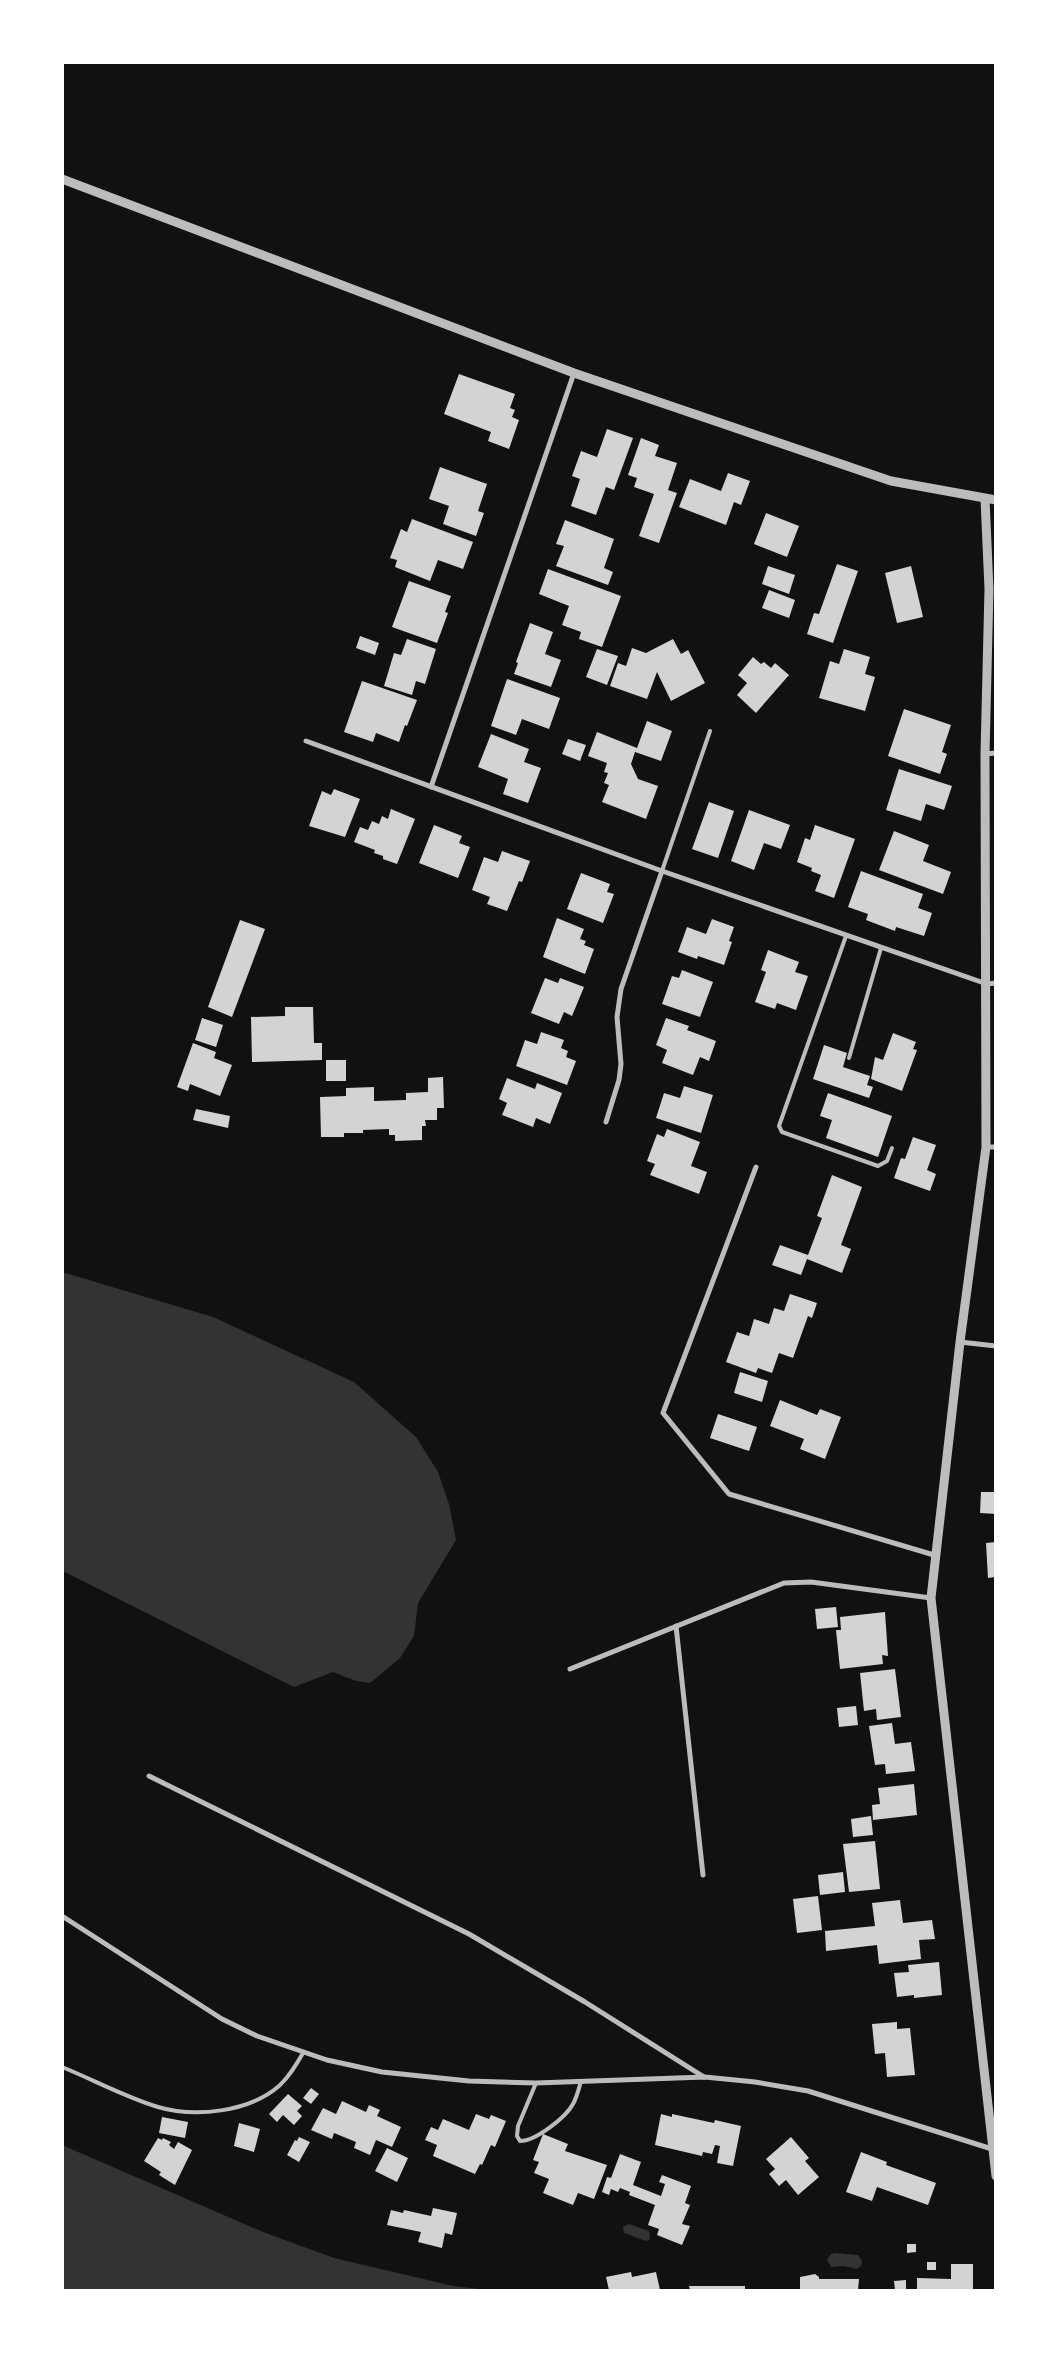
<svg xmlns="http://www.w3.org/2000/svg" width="1058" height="2353" font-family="Cabin,sans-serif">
	<rect width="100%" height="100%" fill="#111"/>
	<!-- water -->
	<g fill="#333">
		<path d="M62,1272L213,1317L354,1382L416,1437L438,1472L449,1504L456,1540L418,1603L414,1636L400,1658L370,1683L356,1681L333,1672L294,1687L63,1571Z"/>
		<path d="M62,2145L263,2232L334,2258L453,2286L488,2290H63Z"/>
		<path d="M629,2224L649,2231L650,2239L646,2241L624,2233L623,2227Z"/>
		<path d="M835,2253L858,2255L862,2261L861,2266L857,2269L844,2266L831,2267L827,2260L831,2254Z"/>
	</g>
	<!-- building -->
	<g fill="#d3d3d3">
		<path d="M459,374L515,394L510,408L515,410L512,417L519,420L509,449L488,441L491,432L444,414Z"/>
		<path d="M607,429L633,438L614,490L606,487L596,515L571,506L580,479L572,476L581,451L597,457Z"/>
		<path d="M641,438L659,445L655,456L677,463L668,490L677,493L659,543L639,536L654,494L634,487L637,478L628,475Z"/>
		<path d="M440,467L487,484L478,511L484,513L476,536L443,524L449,506L429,499Z"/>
		<path d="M728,473L750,481L741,505L734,502L726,525L679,507L690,479L721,491Z"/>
		<path d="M766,513L799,526L787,557L754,544Z"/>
		<path d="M412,519L473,542L463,569L438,560L430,581L395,567L397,560L390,558L401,529L407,532Z"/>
		<path d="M565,520L614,539L604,568L613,572L608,585L556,566L564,546L556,544Z"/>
		<path d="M837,564L858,571L833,643L807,634L814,613L819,614Z"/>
		<path d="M768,566L795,575L789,594L762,584Z"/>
		<path d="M911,566L923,617L897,623L885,573Z"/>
		<path d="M548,569L621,596L602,647L579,639L581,632L562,625L569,606L539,594Z"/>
		<path d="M409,581L451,596L445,612L448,613L437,643L392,627Z"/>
		<path d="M769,590L795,600L789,618L762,608Z"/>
		<path d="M530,623L553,632L545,654L561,660L551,687L514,674L518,663L516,662Z"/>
		<path d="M360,636L379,643L375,655L356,648Z"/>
		<path d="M407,639L436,649L425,684L416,681L412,695L384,686L394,653L401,655Z"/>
		<path d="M673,639L681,654L688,650L705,683L671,701L657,672L647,699L610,686L618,663L626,666L632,648L646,653Z"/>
		<path d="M597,649L618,656L607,685L586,677Z"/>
		<path d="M844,649L870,657L865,674L875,677L865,711L819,698L830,661L839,664Z"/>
		<path d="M753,657L761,664L764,662L771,668L775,663L789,675L756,713L737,695L747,683L738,675Z"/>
		<path d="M507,679L560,698L549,729L522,719L516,735L491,726Z"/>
		<path d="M362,681L417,700L407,726L405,725L399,742L376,733L373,742L344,732Z"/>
		<path d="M904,709L951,725L942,752L947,754L940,774L888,756Z"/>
		<path d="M647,721L672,731L661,761L635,752L631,764L638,779L658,786L646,819L602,802L609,785L604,783L608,773L604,772L607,763L588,756L597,732L637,748Z"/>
		<path d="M491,734L529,749L524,762L541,768L528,803L503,794L508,779L478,767Z"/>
		<path d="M568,739L586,745L580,761L562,754Z"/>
		<path d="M899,769L952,786L944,810L926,804L921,821L886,810Z"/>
		<path d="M334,789L360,799L345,837L309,826L322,791L331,795Z"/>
		<path d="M709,802L734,811L718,858L692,849Z"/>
		<path d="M391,809L415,819L397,864L383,859V856L374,853L375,850L354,842L360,827L368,830L372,821L379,824L382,816L388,819Z"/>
		<path d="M749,810L790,825L781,849L764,843L754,870L731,861Z"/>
		<path d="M434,825L462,836L459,843L470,847L458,878L419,863Z"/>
		<path d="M815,825L855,839L834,898L815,891L821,875L811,871L812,868L797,862L805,838L810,840Z"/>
		<path d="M894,831L929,845L923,861L951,872L943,894L879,870Z"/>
		<path d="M502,851L530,861L522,882L519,881L507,911L487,904L490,897L472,890L484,857L498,862Z"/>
		<path d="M861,871L923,894L918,908L932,913L924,936L896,927L895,931L866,920L868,914L848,907Z"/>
		<path d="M581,873L610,884L607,892L614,894L603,923L567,909Z"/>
		<path d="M557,918L584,929L580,939L586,941L584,945L594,949L585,974L543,957Z"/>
		<path d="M712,919L734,927L729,941L732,942L724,965L698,956L697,959L678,952L687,927L706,934Z"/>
		<path d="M240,920L265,929L232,1017L208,1007Z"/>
		<path d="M768,950L799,962L795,972L808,976L796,1010L777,1003L775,1009L755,1002L766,972L761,970Z"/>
		<path d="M682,970L713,982L700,1017L662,1004L672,976L679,978Z"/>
		<path d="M545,978L558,983L560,978L584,987L572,1016L564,1012L559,1024L531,1013Z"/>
		<path d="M285,1007H313L314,1043H322V1060L252,1062L251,1017L285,1016Z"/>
		<path d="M202,1018L223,1025L216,1047L195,1040Z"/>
		<path d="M666,1018L689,1026L687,1030L716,1041L709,1061L700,1057L693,1075L662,1063L667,1050L656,1045Z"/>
		<path d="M541,1032L564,1040L561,1048L568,1051L566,1057L576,1061L567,1085L516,1066L525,1040L537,1044Z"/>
		<path d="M893,1033L916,1042L913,1049L917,1050L902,1091L871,1079L875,1057L883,1060Z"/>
		<path d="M193,1043L216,1052L214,1058L232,1065L220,1096L190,1084L188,1091L177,1087Z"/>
		<path d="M824,1045L847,1053L843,1067L870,1076L867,1085L873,1087L869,1098L813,1079Z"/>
		<rect x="326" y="1060" width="20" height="21"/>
		<path d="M443,1077L444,1108H437V1120H425L426,1126H422V1140L395,1141V1135H389V1129L363,1130V1133H344V1137H321L320,1097L346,1096V1088L374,1087V1101L406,1100V1093L428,1092V1078Z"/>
		<path d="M507,1078L535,1089L537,1083L562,1093L550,1124L536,1118L533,1127L502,1115L507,1103L499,1099Z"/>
		<path d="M684,1086L713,1095L701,1133L656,1118L664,1093L680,1098Z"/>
		<path d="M828,1093L892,1116L878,1157L826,1138L832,1120L820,1116Z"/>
		<path d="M196,1109L230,1116L228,1128L193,1120Z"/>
		<path d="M667,1129L700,1142L691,1166L707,1172L699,1194L650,1175L655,1164L647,1161L657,1134L664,1137Z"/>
		<path d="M913,1137L936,1145L927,1170L936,1174L930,1191L894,1178L901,1158L905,1159Z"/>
		<path d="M832,1175L862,1187L841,1245L851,1249L842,1273L807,1259L801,1275L772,1265L780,1245L808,1255L822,1218L817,1216Z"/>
		<path d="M790,1294L817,1303L812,1318L808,1316L793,1358L779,1353L772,1373L758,1368L756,1373L726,1362L737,1332L749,1336L754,1319L769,1324L774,1308L784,1311Z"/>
		<path d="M740,1372L768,1381L762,1402L734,1393Z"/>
		<path d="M780,1400L817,1415L820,1409L841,1417L825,1459L800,1449L804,1439L770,1426Z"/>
		<path d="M718,1414L757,1427L749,1451L710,1438Z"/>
		<path d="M981,1492H996V1514L980,1513Z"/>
		<path d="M996,1542V1577L988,1578L986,1543Z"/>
		<path d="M836,1607L838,1627L817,1629L815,1609Z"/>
		<path d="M885,1612L888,1656L882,1655L883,1664L840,1669L836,1630H841L840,1617Z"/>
		<path d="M895,1669L901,1717L877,1720L876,1709L864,1711L860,1673Z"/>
		<path d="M856,1706L858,1725L839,1727L837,1708Z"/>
		<path d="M892,1723L895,1744L911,1742L915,1771L886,1774L885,1764L875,1765L869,1726Z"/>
		<path d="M914,1784L917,1815L873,1820L872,1805L880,1804L878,1788Z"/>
		<path d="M871,1816L873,1835L853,1837L851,1819Z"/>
		<path d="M875,1841L880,1889L849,1892L843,1844Z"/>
		<path d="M843,1872L845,1892L820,1895L818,1875Z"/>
		<path d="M818,1896L822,1930L797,1933L793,1899Z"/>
		<path d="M900,1900L903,1923L932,1920L935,1939L919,1940L921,1959L879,1964L877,1945L826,1951L825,1931L875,1926L872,1903Z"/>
		<path d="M939,1962L942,1995L914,1998V1995L897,1997L894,1973L909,1972L908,1965Z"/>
		<path d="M897,2022V2029L910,2028L915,2075L887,2077L885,2053L875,2054L872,2024Z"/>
		<path d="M311,2088L319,2094L311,2104L303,2098Z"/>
		<path d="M288,2094L302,2106L297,2111L302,2116L294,2125L283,2115L277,2122L269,2114Z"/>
		<path d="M342,2101L366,2112L369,2105L380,2110L377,2116L401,2127L392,2147L376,2140L370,2155L354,2148L356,2142L334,2133L332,2139L311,2130L323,2108L336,2114Z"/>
		<path d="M476,2114L489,2119L491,2115L506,2121L495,2147L491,2145L482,2165L480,2164L475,2174L433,2156L437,2145L425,2140L431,2127L438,2130L443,2119L469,2130Z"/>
		<path d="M661,2114L672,2117V2114L714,2123L715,2120L741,2126L733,2166L717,2163L720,2146L715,2145L712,2154L703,2152L702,2156L655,2145Z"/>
		<path d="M162,2117L188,2122L185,2138L159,2133Z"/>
		<path d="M239,2123L260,2129L254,2152L234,2146Z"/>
		<path d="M543,2134L568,2144L565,2151L607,2165L594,2199L578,2193L573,2205L543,2193L549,2179L534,2173L539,2162L533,2160Z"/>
		<path d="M299,2137L310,2142L299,2162L287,2155L295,2140L297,2141Z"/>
		<path d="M791,2137L809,2158L805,2161L819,2177L798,2195L786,2180L779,2186L769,2174L775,2169L766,2159Z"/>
		<path d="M158,2138L162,2140L163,2138L171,2142L169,2145L174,2149L178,2142L192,2150L175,2185L159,2175L161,2172L144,2161Z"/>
		<path d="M387,2148L408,2158L397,2182L375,2171Z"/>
		<path d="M861,2152L887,2162L886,2165L936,2183L928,2205L877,2187L872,2201L846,2192Z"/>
		<path d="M620,2154L641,2162L633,2185L661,2196L665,2184L659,2182L662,2175L691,2186L685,2203L690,2205L682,2224L690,2226L682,2245L657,2235L659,2229L648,2225L655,2205L629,2195L630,2192L620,2188L618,2192L611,2189L609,2195L602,2192L607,2177L611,2178Z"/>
		<path d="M433,2208L457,2213L452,2235L445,2233L442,2248L418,2242L421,2232L387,2225L391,2210L403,2213L404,2210L431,2216Z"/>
		<path d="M907,2244H916V2252L907,2253Z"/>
		<rect x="927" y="2262" width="9" height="8"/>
		<path d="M951,2264H973V2290H917V2278L951,2279Z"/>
		<path d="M631,2272L632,2277L656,2272L660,2290H609L606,2277Z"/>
		<path d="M815,2274L819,2277V2279H859L858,2290H800V2277Z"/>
		<path d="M906,2280V2290H895L894,2281Z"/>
		<path d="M689,2286H745V2290H690Z"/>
	</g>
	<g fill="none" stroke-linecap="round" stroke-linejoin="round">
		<!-- service -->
		<g stroke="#bcbcbc" stroke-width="4">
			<path d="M662,871L710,731"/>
			<path d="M846,936L779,1126L782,1132L878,1166L887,1161L892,1148"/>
			<path d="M849,1058L881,948"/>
			<path d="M62,2067C94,2080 125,2097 158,2107C195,2118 249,2112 279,2086C289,2077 296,2065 303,2053"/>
			<path d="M536,2083L518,2126L517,2136L520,2141C536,2141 566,2117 573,2104C577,2097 579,2088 581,2081"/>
		</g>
		<!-- minor -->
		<g stroke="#bcbcbc" stroke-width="5">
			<path d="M306,741L662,871L987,984L996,983"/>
			<path d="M985,754L996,753"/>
			<path d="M431,787L574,373"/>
			<path d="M606,1122L619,1080L621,1064L617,1017L621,989L662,871"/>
			<path d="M986,1147H996"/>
			<path d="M756,1167L663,1413L729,1494L934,1555"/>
			<path d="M960,1342L996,1346"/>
			<path d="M676,1626L703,1875"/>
			<path d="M570,1669L784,1583L811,1582L931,1598"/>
			<path d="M149,1776L469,1934L585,2002L704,2077"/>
			<path d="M62,1916L222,2019L257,2036L327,2060L382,2072L469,2081L536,2083L705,2077L755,2082L808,2091L992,2149"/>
		</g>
		<!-- tertiary -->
		<g stroke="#bcbcbc" stroke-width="9">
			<path d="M62,179L574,373L891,481L996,500"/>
			<path d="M985,499L989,589L985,754L986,1147L960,1342L931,1598L996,2176"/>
		</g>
	</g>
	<!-- border -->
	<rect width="1058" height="2353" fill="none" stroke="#ffffff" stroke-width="128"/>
</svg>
